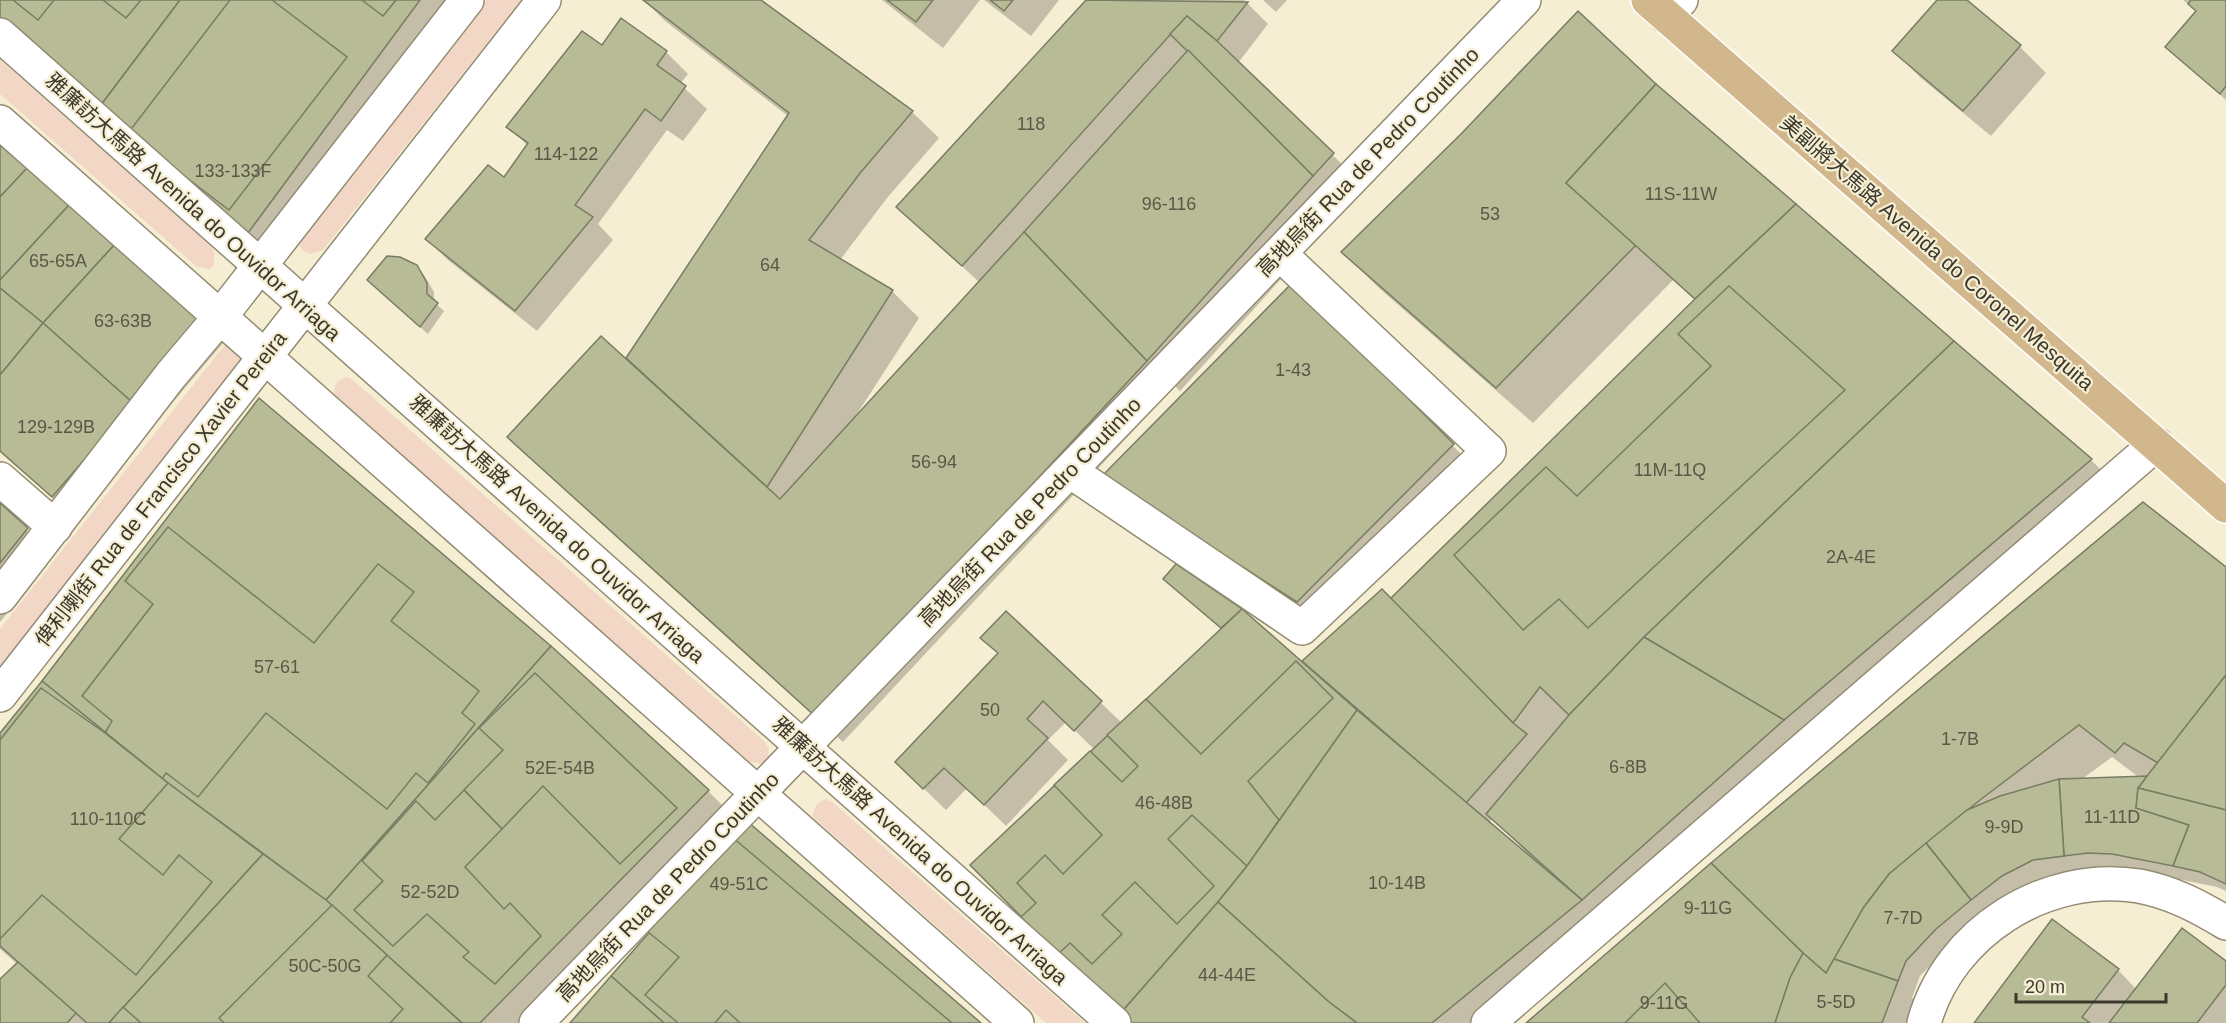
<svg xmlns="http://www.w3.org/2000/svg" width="2226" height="1023" font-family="Arial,'Noto Sans SC',sans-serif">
	<rect width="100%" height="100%" fill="#f5eed3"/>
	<!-- green -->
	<g fill="#f2d7c6">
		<path d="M487,0H521L323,250L311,254L304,252L299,245L303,230Z"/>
		<path d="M0,60L210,244L214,252V265L209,269L196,266L0,94Z"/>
		<path d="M228,341L245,358L0,672V629Z"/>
		<path d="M347,377L353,380L763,740L769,748L768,760L763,764L750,762L340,401L334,395C334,385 336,381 347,377Z"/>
		<path d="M826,799L832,802L1085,1023H1046L813,817C814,807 816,803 826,799Z"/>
	</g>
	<!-- shadow -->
	<g fill="#0003" fill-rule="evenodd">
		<path d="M0,0H466L275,258Z"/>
		<path d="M644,0H758L912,112L939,138L887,198L840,260L892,291L919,318L855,417L980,283L898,207L1088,0H1244L1268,24L1238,63L1348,170L1344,209L1180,391L1175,386L843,742L536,463L509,437L626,360L788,116L665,21Z"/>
		<path d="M882,0H980L943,48Z"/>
		<path d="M984,0H1059L1031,36Z"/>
		<path d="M1263,0H1287L1276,12Z"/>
		<path d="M1939,0H1965L2020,47L2046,73L1991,136L1921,78L1894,51Z"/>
		<path d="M2183,0H2226V100L2167,47L2197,12Z"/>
		<path d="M622,20L666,52L688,74L680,84L707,109L683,141L667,130L598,224L613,240L537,331L448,260L427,239L504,179L528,146L508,127L602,47Z"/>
		<path d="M1655,86L2091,460L2123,492L1490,1023H1129L1094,749L1066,722L1048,740L1068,760L1006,826L967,788L946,810L918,783L999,654L1006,613L1122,723L1223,629L1173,586L1176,566L1241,610L1313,673L1696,301L1673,280L1533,423L1379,288L1343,252ZM1493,818L1525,851L1524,853L1489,823Z"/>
		<path d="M0,147L224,342L75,517L0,452Z"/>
		<path d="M416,266L424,275L434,292V302L444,311L428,334L377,288Z"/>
		<path d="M1292,285L1479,472L1324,627L1131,502Z"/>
		<path d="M0,505L53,556L0,622Z"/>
		<path d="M2226,569V891L2217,887L2129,869L2104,868L2049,875L2017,891L1951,945L1920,976L1912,998L1919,1004L1911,1023H1529ZM2112,757L2140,778L2082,779Z"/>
		<path d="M43,681L708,791L734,817L532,1023H0V981L17,964L0,949V736Z"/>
		<path d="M2226,963V1023H1976L2118,970L2137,990Z"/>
	</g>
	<!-- building -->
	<g fill="#b7bc96" stroke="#787c63" stroke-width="1.5">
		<path d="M0,0H180L98,109L0,20Z"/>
		<path d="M13,0H54L38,20Z"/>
		<path d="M103,0H141L126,18Z"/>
		<path d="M180,0H420L248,233L98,109Z"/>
		<path d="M230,0H272L347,57L229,210L128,133Z"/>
		<path d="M362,0H396L383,16Z"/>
		<path d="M643,0H761L913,111L861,172L809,240L893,290L767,487L626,358L789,113Z"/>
		<path d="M887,0H933L916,22Z"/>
		<path d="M990,0H1013L1004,11Z"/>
		<path d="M1086,0L1248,2L1217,41L1187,16L962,266L896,207Z"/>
		<path d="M1937,0H1967L2021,45L1963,111L1892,51Z"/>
		<path d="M2191,0H2226V86L2220,94L2165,47L2196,11L2188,4Z"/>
		<path d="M1578,11L1656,84L1566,183L1636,245L1496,388L1341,252L1462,133Z"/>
		<path d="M1187,16L1217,41L1334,153L1313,176L1170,34Z"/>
		<path d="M621,18L667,51L657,65L686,86L661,121L645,109L575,205L593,217L515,311L425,239L488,165L504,177L528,143L506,127L582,31L602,45Z"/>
		<path d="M1188,50L1313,176L1147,361L1024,232Z"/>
		<path d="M1656,84L1796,204L1695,299L1566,183Z"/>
		<path d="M0,145L27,168L0,197Z"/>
		<path d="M27,168L69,205L0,280V197Z"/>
		<path d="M1796,204L1954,341L1644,637L1569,715L1540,687L1513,723L1390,599L1695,299Z"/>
		<path d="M69,205L116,243L43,323L0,288V280Z"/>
		<path d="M1024,232L1147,361L816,717L507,437L601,336L780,499Z"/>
		<path d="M116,243L204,319L133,403L43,323Z"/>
		<path d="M387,256L400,257L417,265L427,283V294L438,303L420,327L367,280Z"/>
		<path d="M1292,283L1454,444L1297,602L1102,476Z"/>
		<path d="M1729,286L1845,390L1588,628L1559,599L1523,630L1454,555L1546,467L1577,496L1711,366L1678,334Z"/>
		<path d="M0,288L43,323L0,375Z"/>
		<path d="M43,323L133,403L52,497L0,451V375Z"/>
		<path d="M1954,341L2092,459L1784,720L1644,637Z"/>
		<path d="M259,398L551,646L326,900L168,783L42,681Z"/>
		<path d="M2143,502L2226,567V675L2158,763L2124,743L2115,753L2079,725L1980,800L1889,874L1864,907L1826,973L1803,953L1711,863Z"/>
		<path d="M0,503L28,528L0,563Z"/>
		<path d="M168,527L314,643L378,564L414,592L391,621L479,691L462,713L475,724L428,783L416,773L387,809L266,713L198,797L166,773L162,779L105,733L112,721L82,696L153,604L125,581Z"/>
		<path d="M1176,564L1242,609L1221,628L1163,579Z"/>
		<path d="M1382,589L1513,723L1527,734L1466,803L1302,661Z"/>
		<path d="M1242,609L1357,710L1247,866L1218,902L1119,1015L970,865Z"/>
		<path d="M1006,611L1102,701L1074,731L1043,701L1027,719L1048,738L984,805L944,768L923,789L895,762L998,653L980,638Z"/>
		<path d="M1644,637L1784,720L1582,900L1486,814L1569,715Z"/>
		<path d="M551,646L709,790L480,1023H462L326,900Z"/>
		<path d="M1296,661L1333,698L1248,781L1279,820L1247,866L1192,815L1168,839L1214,886L1177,924L1135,882L1102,915L1122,934L1092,964L1070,943L1058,954L1021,917L1036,903L1017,883L1045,855L1063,874L1102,835L1054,785L1090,751L1122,782L1138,766L1107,735L1146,699L1201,754Z"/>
		<path d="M535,673L677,808L620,864L543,786L502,829L464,790L503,750L479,728Z"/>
		<path d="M2226,675V810L2138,788L2147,776Z"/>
		<path d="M42,681L168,783L263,854L109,1023H87L0,946V733Z"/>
		<path d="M41,688L105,733L168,783L119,839L163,875L179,855L212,882L136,975L42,895L0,939V740Z"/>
		<path d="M1357,710L1582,900L1432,1023H1357L1329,1002L1218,902L1247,866Z"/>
		<path d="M2147,776L2138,788L2136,808L2189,825L2173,866L2112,854L2088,853L2064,856L2059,779Z"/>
		<path d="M2059,779L2064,856L2033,860L2002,876L1971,900L1926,843L1967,810L2000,796Z"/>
		<path d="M2138,788L2226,810V884L2200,872L2173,866L2189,825L2136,808Z"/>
		<path d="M464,790L502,829L465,867L504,909L510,903L541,936L495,984L463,957L469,952L427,914L393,946L354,910L383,881L362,861L416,801L435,820Z"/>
		<path d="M747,821L981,1023H664L611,976Z"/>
		<path d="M732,837L952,1023H740L726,1010L715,1023H678L645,995L679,957L648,932Z"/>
		<path d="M1926,843L1971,900L1936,929L1906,961L1898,981L1834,959L1864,907L1889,874Z"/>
		<path d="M263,854L326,900L462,1023H109Z"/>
		<path d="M1711,863L1803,953L1790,978L1775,1023H1526Z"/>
		<path d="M1218,902L1329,1002L1357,1023H1128L1119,1015Z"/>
		<path d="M332,905L387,955L368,976L403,1009L390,1023H224L219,1018Z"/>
		<path d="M2052,919L2119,969L2082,1017L2090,1023H1974Z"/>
		<path d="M2182,928L2226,961V985L2197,1023H2109Z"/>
		<path d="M1803,953L1826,973L1834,959L1898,981L1882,1023H1775L1790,978Z"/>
		<path d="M18,962L76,1013L67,1023H0V979Z"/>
		<path d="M611,976L664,1023H570Z"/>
		<path d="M1665,983L1700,1023H1625Z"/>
		<path d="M123,1007L141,1023H109Z"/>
	</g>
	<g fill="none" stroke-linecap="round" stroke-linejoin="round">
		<defs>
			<g id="minor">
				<path d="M1666,16L1681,0"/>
				<path d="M0,35L1114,1023"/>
				<path d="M0,122L1017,1023"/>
				<path d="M1070,471L1302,628L1489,451L1280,254"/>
				<path d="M0,479L55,527"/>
				<path d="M0,597L171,375L220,317L467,0"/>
				<path d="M0,695L544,0"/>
				<path d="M536,1023L1524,0"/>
				<path d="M1488,1023L2156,444"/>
				<path d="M1924,1023C1949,932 2046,871 2139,886C2171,892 2198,906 2226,923"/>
			</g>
			<path id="major" d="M1648,0L2226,506"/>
		</defs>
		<!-- minor casing -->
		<use href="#minor" stroke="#938c74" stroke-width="36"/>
		<!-- major casing -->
		<use href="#major" stroke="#fff" stroke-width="36"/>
		<!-- minor -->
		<use href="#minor" stroke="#fff" stroke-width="33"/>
		<!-- major -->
		<use href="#major" stroke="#d2b68c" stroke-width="33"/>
	</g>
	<g text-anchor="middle" stroke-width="4.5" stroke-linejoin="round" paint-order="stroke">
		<!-- number labels -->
		<g font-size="18" fill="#595847">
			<text x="1031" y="130">118</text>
			<text x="566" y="160">114-122</text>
			<text x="233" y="177">133-133F</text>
			<text x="1681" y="200">11S-11W</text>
			<text x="1169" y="210">96-116</text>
			<text x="1490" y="220">53</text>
			<text x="58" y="267">65-65A</text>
			<text x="770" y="271">64</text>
			<text x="123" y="327">63-63B</text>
			<text x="1293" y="376">1-43</text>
			<text x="56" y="433">129-129B</text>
			<text x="934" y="468">56-94</text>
			<text x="1670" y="476">11M-11Q</text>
			<text x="1851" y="563">2A-4E</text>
			<text x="277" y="673">57-61</text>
			<text x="990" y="716">50</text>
			<text x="1960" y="745">1-7B</text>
			<text x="1628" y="773">6-8B</text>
			<text x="560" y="774">52E-54B</text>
			<text x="1164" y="809">46-48B</text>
			<text x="2112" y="823">11-11D</text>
			<text x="108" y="825">110-110C</text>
			<text x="2004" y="833">9-9D</text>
			<text x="1397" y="889">10-14B</text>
			<text x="739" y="890">49-51C</text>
			<text x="430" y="898">52-52D</text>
			<text x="1708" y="914">9-11G</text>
			<text x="1903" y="924">7-7D</text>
			<text x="325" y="972">50C-50G</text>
			<text x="1227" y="981">44-44E</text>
			<text x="1836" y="1008">5-5D</text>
			<text x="1664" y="1009">9-11G</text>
		</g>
		<!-- street labels -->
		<g font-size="21" fill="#3a372d" stroke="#f5eed3">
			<text transform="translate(1368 162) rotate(-46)" y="7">高地烏街 Rua de Pedro Coutinho</text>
			<text transform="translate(193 207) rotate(42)" y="7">雅廉訪大馬路 Avenida do Ouvidor Arriaga</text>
			<text transform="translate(1937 253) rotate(41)" y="7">美副將大馬路 Avenida do Coronel Mesquita</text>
			<text transform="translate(161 489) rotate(-52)" y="7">俾利喇街 Rua de Francisco Xavier Pereira</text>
			<text transform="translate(1030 512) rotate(-46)" y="7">高地烏街 Rua de Pedro Coutinho</text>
			<text transform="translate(557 529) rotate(42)" y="7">雅廉訪大馬路 Avenida do Ouvidor Arriaga</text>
			<text transform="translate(920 851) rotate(42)" y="7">雅廉訪大馬路 Avenida do Ouvidor Arriaga</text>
			<text transform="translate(668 887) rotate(-46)" y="7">高地烏街 Rua de Pedro Coutinho</text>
		</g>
	</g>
	<!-- scale -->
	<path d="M2016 993v9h150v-9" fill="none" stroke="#3a372d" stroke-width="3"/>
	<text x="2025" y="993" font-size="18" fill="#3a372d" stroke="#f5eed3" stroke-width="4.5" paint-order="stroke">20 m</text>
</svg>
